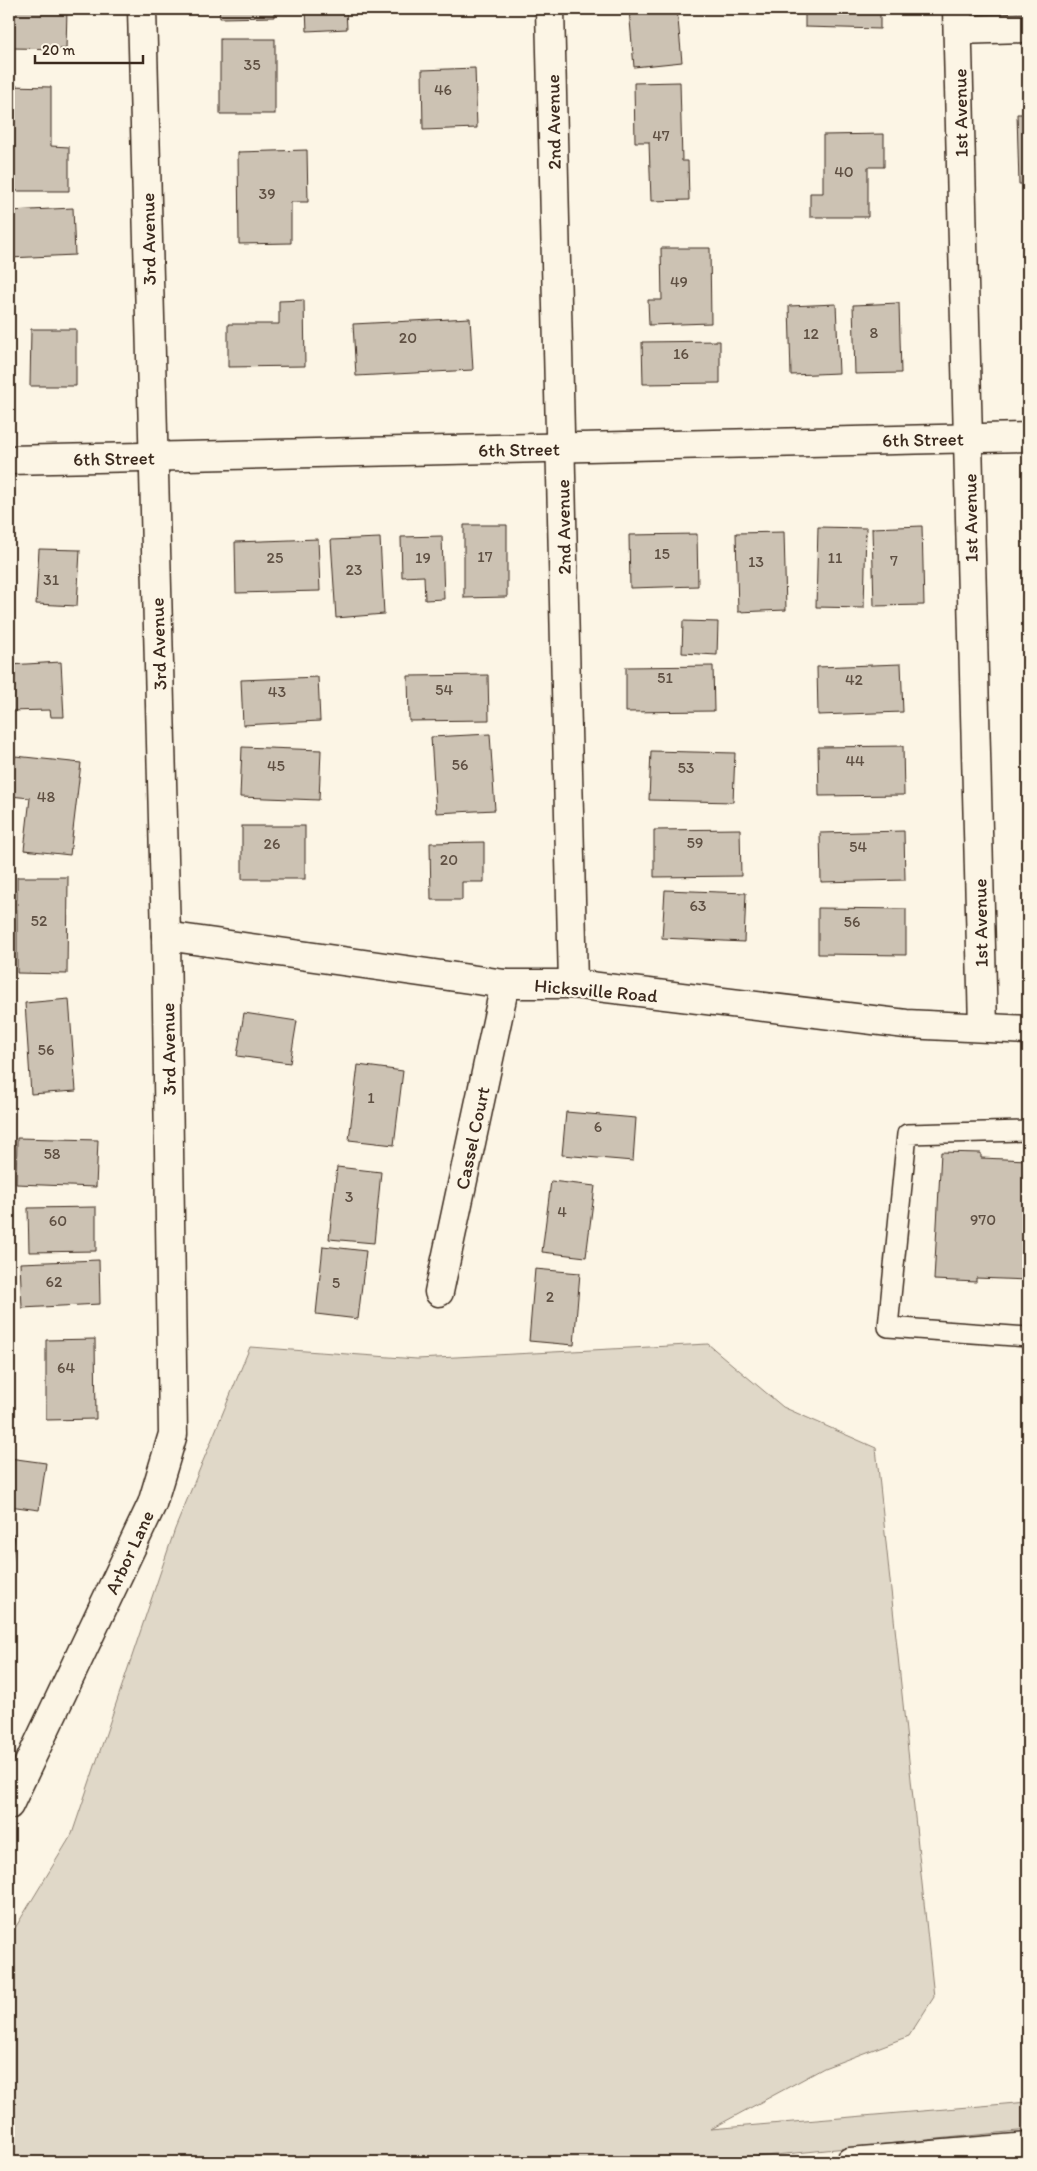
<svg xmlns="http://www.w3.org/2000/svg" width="1037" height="2171" font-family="Itim,sans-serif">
	<rect width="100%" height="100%" fill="#fcf5e5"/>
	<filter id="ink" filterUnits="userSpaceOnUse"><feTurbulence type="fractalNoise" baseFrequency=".02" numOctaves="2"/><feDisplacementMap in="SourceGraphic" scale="10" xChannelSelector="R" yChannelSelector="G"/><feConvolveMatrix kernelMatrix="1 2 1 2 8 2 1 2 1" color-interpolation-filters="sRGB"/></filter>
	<g filter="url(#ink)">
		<!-- green -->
		<path fill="#e0d8c8" stroke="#8e8173" d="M708,1344L783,1407L876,1448L934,1997L909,2036L824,2068L711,2129L1028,2102V2130L705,2162H9V1938L72,1834L175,1529L250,1347L417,1359Z"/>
		<!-- building -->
		<g fill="#ccc2b3" stroke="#3b2a1e">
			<path d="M13,9H67L66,49L12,48Z"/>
			<path d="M219,9H274V17L220,18Z"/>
			<path d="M306,9H346L347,29L307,31Z"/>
			<path d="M629,9H677L682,62L634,67Z"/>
			<path d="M805,9H880V29L805,27Z"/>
			<rect x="220" y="39" width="55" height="75"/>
			<path d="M475,68L477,128L423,130L422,70Z"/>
			<path d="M680,82L682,161H688L689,200L651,201L649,142H635L634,83Z"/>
			<path d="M9,86L51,87V146L69,147V191H9Z"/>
			<path d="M1017,114H1028V184H1019Z"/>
			<path d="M884,134V167H868V217H810V193H823V135Z"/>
			<path d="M307,150L308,202H291V243L239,244L238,152Z"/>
			<path d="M73,208L75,255L9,258V211Z"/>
			<path d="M661,248H710L711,323L649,325L648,300H662Z"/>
			<path d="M304,300L305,366L228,367V324H279V301Z"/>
			<path d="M899,303L901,373L855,374L853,305Z"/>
			<path d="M836,304L839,373L791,375L789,306Z"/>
			<path d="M470,318L473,370L356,376L353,324Z"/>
			<path d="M31,329H76V386H30Z"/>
			<path d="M720,341V383L643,384L642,342Z"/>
			<path d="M464,525H507V597L464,598Z"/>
			<path d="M922,526L924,605L874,606L872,528Z"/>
			<path d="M818,527L866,528L864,608L816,607Z"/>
			<path d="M784,532L786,610L738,612L736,533Z"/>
			<path d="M697,534L698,586L630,588L629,535Z"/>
			<path d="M442,536L444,599L425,600L424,576L402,577L401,537Z"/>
			<path d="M380,538L384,614L336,618L331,540Z"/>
			<path d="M318,539L320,591L236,593L235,542Z"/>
			<path d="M39,549L80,550L77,606L36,604Z"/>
			<path d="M683,621L718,622L717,655L682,653Z"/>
			<path d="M61,662L64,717H51L50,710L9,711V665Z"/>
			<path d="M901,664L903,712L818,715L817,667Z"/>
			<path d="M713,666L714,711L626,712V667Z"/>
			<path d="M488,675L489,720L409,721L408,676Z"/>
			<path d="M318,677L320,721L243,725L241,680Z"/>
			<path d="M490,734L495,810L436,813L431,737Z"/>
			<path d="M903,746L904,795L819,796L818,747Z"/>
			<path d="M242,747L321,750L319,800L240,797Z"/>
			<path d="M651,751L735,753L733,802L649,800Z"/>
			<path d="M15,756L81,763L70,855L24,850L30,798L10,796Z"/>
			<rect x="242" y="826" width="63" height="53"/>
			<path d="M740,829L741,876L654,877V830Z"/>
			<path d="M904,831L905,880L821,882L820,833Z"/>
			<path d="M484,842V882H462V900H431L430,843Z"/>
			<path d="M17,877H68L67,974L17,973Z"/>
			<path d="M665,890L746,893L744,942L662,938Z"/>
			<path d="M818,908L906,909V955L818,954Z"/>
			<path d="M69,999L76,1091L31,1094L25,1003Z"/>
			<path d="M244,1013L297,1021L290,1063L237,1056Z"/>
			<path d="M358,1065L403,1071L394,1145L349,1140Z"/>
			<path d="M566,1112L636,1118L633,1161L562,1155Z"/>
			<path d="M17,1138L98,1140L96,1187L16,1184Z"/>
			<path d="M941,1152L981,1153V1158L1028,1160V1280L976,1278V1282L934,1280Z"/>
			<path d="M337,1167L381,1172L374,1243L329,1239Z"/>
			<path d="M551,1181L595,1186L586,1257L542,1252Z"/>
			<path d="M96,1207V1251L29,1252L28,1208Z"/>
			<path d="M323,1246L366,1251L358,1319L316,1314Z"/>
			<path d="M99,1260L100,1304L22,1308L20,1263Z"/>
			<path d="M535,1269L580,1273L574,1345L529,1341Z"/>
			<path d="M95,1339L96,1419L46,1420V1340Z"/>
			<path d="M9,1458L46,1463L39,1510L9,1506Z"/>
			<path d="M9,1534H15L9,1581Z"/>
		</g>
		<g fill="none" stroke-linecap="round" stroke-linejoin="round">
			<defs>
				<path id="lane" d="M1028,1131L907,1134L888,1327L1028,1337"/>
				<g id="street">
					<path d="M550,9L573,984"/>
					<path d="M957,9L983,1027"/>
					<path d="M958,30L1028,28"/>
					<path d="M9,460L1028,437"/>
					<path d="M166,936L505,984H573L906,1024L1028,1030"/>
					<path d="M439,1292L505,984"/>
					<path d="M9,1805L152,1504L173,1434L166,936L142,9"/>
				</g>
				<path id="highway" d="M850,2162L1028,2147"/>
			</defs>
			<!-- lane casing -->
			<use href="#lane" stroke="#3b2a1e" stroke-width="22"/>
			<!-- street casing -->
			<use href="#street" stroke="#3b2a1e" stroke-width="31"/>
			<!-- highway casing -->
			<use href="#highway" stroke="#3b2a1e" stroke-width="31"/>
			<!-- lane -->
			<use href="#lane" stroke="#fcf5e5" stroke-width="19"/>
			<!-- street -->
			<use href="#street" stroke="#fcf5e5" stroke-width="28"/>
			<!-- highway -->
			<use href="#highway" stroke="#fcf5e5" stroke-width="28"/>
		</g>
	</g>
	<g text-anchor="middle" stroke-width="5" stroke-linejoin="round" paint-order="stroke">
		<!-- number labels -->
		<g font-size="16" fill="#5f5043">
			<text x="252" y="70">35</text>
			<text x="443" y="95">46</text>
			<text x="661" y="141">47</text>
			<text x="844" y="177">40</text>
			<text x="267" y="199">39</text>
			<text x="679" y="287">49</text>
			<text x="874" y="338">8</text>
			<text x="811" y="339">12</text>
			<text x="408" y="343">20</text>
			<text x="681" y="359">16</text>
			<text x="662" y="559">15</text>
			<text x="485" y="562">17</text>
			<text x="275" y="563">25</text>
			<text x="423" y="563">19</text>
			<text x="835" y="563">11</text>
			<text x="894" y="566">7</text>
			<text x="756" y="567">13</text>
			<text x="354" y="575">23</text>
			<text x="51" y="585">31</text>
			<text x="665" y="683">51</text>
			<text x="854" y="685">42</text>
			<text x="444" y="695">54</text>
			<text x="277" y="697">43</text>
			<text x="855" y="766">44</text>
			<text x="460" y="770">56</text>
			<text x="276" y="771">45</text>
			<text x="686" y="773">53</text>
			<text x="46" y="802">48</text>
			<text x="695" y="848">59</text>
			<text x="272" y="849">26</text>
			<text x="858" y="852">54</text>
			<text x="449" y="865">20</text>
			<text x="698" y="911">63</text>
			<text x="39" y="926">52</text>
			<text x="852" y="927">56</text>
			<text x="46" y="1055">56</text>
			<text x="371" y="1103">1</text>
			<text x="598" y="1132">6</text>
			<text x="52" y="1159">58</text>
			<text x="349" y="1202">3</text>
			<text x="562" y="1217">4</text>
			<text x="983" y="1225">970</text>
			<text x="58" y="1226">60</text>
			<text x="54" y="1287">62</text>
			<text x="336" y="1288">5</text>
			<text x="550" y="1302">2</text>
			<text x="66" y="1373">64</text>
		</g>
		<!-- street labels -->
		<g font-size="19" fill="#3b2a1e" stroke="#fcf5e5">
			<text transform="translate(960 113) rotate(-91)" y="7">1st Avenue</text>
			<text transform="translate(553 122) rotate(-91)" y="7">2nd Avenue</text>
			<text transform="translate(148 239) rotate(-91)" y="7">3rd Avenue</text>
			<text transform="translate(923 439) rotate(-1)" y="7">6th Street</text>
			<text transform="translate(519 449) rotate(-1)" y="7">6th Street</text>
			<text transform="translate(114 458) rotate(-1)" y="7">6th Street</text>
			<text transform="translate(970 518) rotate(-91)" y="7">1st Avenue</text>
			<text transform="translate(563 527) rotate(-91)" y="7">2nd Avenue</text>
			<text transform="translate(158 644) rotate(-92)" y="7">3rd Avenue</text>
			<text transform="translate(980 923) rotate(-91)" y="7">1st Avenue</text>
			<text transform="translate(596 990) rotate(5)" y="7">Hicksville Road</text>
			<text transform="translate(168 1049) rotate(-91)" y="7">3rd Avenue</text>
			<text transform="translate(472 1138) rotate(-78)" y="7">Cassel Court</text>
			<text transform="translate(129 1552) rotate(-65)" y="7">Arbor Lane</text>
		</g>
	</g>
	<!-- margin -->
	<rect width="1037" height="2171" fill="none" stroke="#fcf5e5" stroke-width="30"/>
	<rect x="15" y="15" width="1007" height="2141" fill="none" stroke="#3b2a1e" stroke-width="2" filter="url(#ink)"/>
	<!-- scale -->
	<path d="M35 55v8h108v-8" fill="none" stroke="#3b2a1e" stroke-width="2.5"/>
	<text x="42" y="55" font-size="15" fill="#3b2a1e" stroke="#fcf5e5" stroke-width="4" paint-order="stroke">20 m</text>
</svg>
